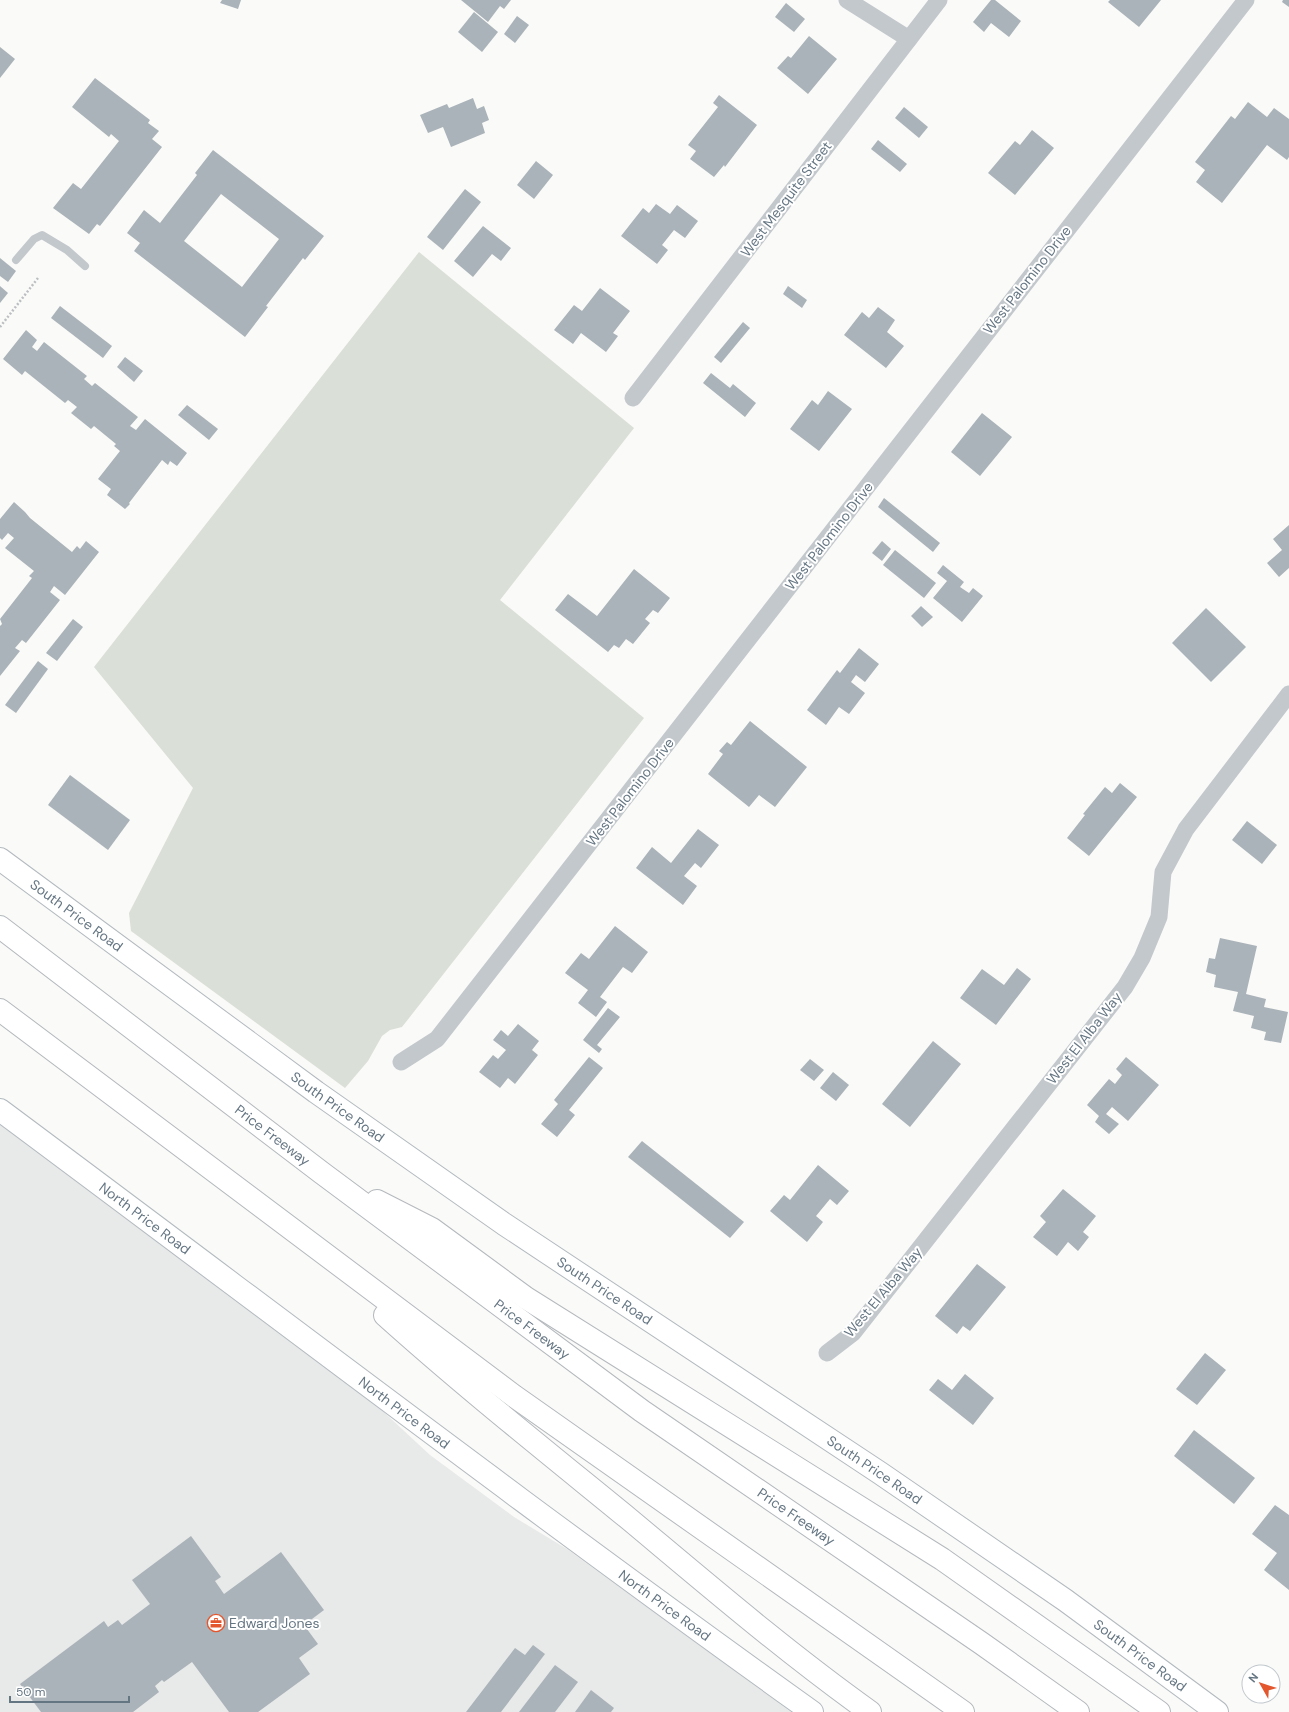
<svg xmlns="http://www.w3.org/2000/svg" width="1289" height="1712" font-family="'DM Sans',sans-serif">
	<rect width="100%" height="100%" fill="#fafaf8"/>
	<!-- built -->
	<path fill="#e8e9e9" d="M0,1123L374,1403L430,1455L514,1517L567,1549L791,1712H0Z"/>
	<!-- green -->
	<path fill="#dadfd7" d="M419,252L634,428L500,600L644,718L402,1027L390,1030L382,1036L368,1061L345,1088L131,931L129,913L193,788L94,667Z"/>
	<!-- building -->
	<g fill="#aab3b9" fill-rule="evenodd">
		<path d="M222,0H241L238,9L220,3Z"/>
		<path d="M461,0H511L504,9L500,6L488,22Z"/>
		<path d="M991,0H995L1021,21L1009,37L991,23L984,32L973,22Z"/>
		<path d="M1110,0H1161L1139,27L1108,2Z"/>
		<path d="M1283,0H1289V7L1282,2Z"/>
		<path d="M786,3L805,19L794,32L775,17Z"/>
		<path d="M474,12L498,32L482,52L458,32Z"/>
		<path d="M517,16L529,25L515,43L504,34Z"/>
		<path d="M809,36L837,59L808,94L777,68L788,56L791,58Z"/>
		<path d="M0,47L15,59L0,78Z"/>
		<path d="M95,78L150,120L148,123L159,131L152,139L162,147L100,226L97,224L89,234L53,208L73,183L81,189L119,141L111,134L109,137L72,107Z"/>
		<path d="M719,95L757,125L725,167L724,165L714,177L690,159L696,151L688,145L718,107L713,103Z"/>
		<path d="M473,98L477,109L484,106L489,120L482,123L485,133L451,147L443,127L428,133L420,115L447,104L449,108Z"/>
		<path d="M1248,102L1267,117L1274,108L1289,119V157L1287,160L1267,145L1222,203L1196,182L1205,170L1195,162L1231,116L1235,119Z"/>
		<path d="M904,107L928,127L919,138L895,118Z"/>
		<path d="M1032,130L1054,148L1015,195L988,173L1015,141L1020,145Z"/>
		<path d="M878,140L907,164L900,172L871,149Z"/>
		<path d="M213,150L324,236L305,260L303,258L266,306L268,307L245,337L134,251L140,243L127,233L144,210L160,223L197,175L195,173ZM221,194L279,239L242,287L184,241Z"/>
		<path d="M536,161L553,175L534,199L517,185Z"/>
		<path d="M465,189L481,202L443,250L427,237Z"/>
		<path d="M656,204L670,214L677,205L698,221L685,238L674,230L662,245L668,250L657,264L621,236L643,208L649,213Z"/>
		<path d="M483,226L511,248L501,261L492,254L473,277L454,261Z"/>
		<path d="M0,258L16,271L8,282L0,276Z"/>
		<path d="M0,286L8,293L0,303Z"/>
		<path d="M788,286L807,300L802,308L783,294Z"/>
		<path d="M600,288L630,311L613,333L618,336L606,352L581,333L573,344L554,330L574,305L582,311Z"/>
		<path d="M60,306L112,346L103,358L51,318Z"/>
		<path d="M878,307L895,320L887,332L904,346L886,368L844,335L862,312L869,318Z"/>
		<path d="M743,322L750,328L721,363L714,357Z"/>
		<path d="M26,330L37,340L32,347L37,351L44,342L87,376L84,379L92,386L95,383L138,417L130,426L136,430L145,419L187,453L177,466L170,461L168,465L162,460L129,503L130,504L125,509L107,495L111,489L98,479L120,451L114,446L116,444L94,426L91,429L71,413L77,407L68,400L65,403L25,371L22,375L3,359Z"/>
		<path d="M125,357L143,371L134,382L117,367Z"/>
		<path d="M711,373L730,388L733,384L756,403L745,417L703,383Z"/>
		<path d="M828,391L852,409L819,451L790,429L812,400L818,405Z"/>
		<path d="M187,405L218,429L209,440L178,415Z"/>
		<path d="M982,413L1012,437L980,476L951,452Z"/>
		<path d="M884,498L940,543L933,552L878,507Z"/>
		<path d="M14,502L25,512L30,518L72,552L77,546L80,549L86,541L99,552L65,595L54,586L50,592L60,600L26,643L22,640L15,648L20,651L0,676V626L2,624L0,619L32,578L29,576L34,571L5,548L14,538L8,533L2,540L0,538V519Z"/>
		<path d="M1289,525V568L1279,577L1267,563L1282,550L1273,539Z"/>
		<path d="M882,541L891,549L882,561L872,553Z"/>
		<path d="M895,550L936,583L924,598L883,565Z"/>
		<path d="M943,565L964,582L960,587L969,593L973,588L983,596L962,622L933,598L947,581L937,573Z"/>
		<path d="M634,569L670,598L658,613L653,610L645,619L650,623L633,644L626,639L619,648L614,645L608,652L555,610L568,594L597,616Z"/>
		<path d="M921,606L933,617L922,627L911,616Z"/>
		<path d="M1206,608L1246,647L1211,682L1172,643Z"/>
		<path d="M73,619L83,627L57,661L46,653Z"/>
		<path d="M859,648L879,664L865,682L856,675L851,682L865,693L849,714L839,707L826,725L807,710L837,670L840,673Z"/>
		<path d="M38,661L48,669L16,713L5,705Z"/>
		<path d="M750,721L807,767L775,807L759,795L749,807L708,774L723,754L719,751L727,742L731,745Z"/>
		<path d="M70,775L130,820L108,850L48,805Z"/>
		<path d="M1120,783L1137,797L1089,856L1067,838L1085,815L1083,814L1105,787L1112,793Z"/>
		<path d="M1247,821L1277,845L1262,864L1232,840Z"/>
		<path d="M698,829L719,845L701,868L695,863L684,876L697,886L683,905L636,868L652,847L671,863Z"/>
		<path d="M615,926L648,952L632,973L623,967L600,997L607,1002L596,1017L578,1003L588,990L565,973L581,953L589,959Z"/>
		<path d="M1220,938L1257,946L1246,994L1266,999L1264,1007L1288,1012L1281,1043L1264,1040L1266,1032L1251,1028L1254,1016L1233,1011L1238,992L1214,987L1216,975L1206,972L1209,958L1215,959Z"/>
		<path d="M1017,968L1031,979L996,1025L960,998L982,969L1004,985Z"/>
		<path d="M608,1008L620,1017L597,1045L602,1049L599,1053L583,1040Z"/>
		<path d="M518,1024L539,1041L532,1050L538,1055L515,1084L508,1078L500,1088L479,1072L493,1055L498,1059L506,1050L493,1040L501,1030L508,1036Z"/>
		<path d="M933,1041L961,1064L910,1127L882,1104Z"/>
		<path d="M589,1057L603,1068L569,1110L575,1115L557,1137L541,1124L558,1104L554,1100Z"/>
		<path d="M1126,1057L1159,1085L1128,1121L1112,1107L1106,1114L1119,1124L1109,1134L1095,1122L1099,1116L1087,1105L1109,1079L1115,1084L1122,1075L1116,1069Z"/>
		<path d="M810,1059L824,1070L814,1081L800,1070Z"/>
		<path d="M833,1072L849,1085L836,1101L820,1088Z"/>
		<path d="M642,1141L744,1222L730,1238L628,1157Z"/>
		<path d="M818,1165L849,1191L837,1205L830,1199L816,1216L823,1222L807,1242L770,1211L784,1195L790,1200Z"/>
		<path d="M1063,1189L1096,1216L1083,1232L1089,1237L1078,1251L1068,1242L1057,1256L1033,1237L1046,1222L1040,1216Z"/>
		<path d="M977,1264L1006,1287L970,1331L963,1326L957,1334L935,1316Z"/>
		<path d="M1205,1353L1226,1370L1197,1405L1176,1389Z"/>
		<path d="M965,1374L994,1398L973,1425L929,1390L938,1379L952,1390Z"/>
		<path d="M1194,1430L1255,1478L1234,1504L1174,1456Z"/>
		<path d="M1275,1505L1289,1515V1590L1264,1570L1277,1553L1252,1534Z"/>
		<path d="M191,1536L221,1577L215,1581L224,1594L281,1552L324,1610L304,1625L318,1644L299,1658L310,1674L258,1712H229L192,1662L164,1682L162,1680L155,1686L159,1692L133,1712H41L20,1684L104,1621L108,1627L118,1620L122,1625L150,1604L132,1580Z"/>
		<path d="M533,1645L545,1654L501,1712H466L515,1648L525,1655Z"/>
		<path d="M555,1665L578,1682L555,1712H519Z"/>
		<path d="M591,1690L614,1708L611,1712H575Z"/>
	</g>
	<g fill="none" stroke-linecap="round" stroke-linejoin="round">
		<defs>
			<g id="secondary">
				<path id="s1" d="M0,859L316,1092L504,1224L880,1473L1065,1600L1217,1712"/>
				<path id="s2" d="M0,1110C270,1311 538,1516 812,1712"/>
			</g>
			<g id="motorway">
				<path id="s3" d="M0,927L322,1173L642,1411L981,1643L1078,1712"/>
				<path d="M0,1010L514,1396L963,1712"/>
				<path d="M377,1201L432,1229L526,1298L942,1559L1159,1712"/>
				<path d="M385,1315C464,1386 547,1452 629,1519C708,1585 786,1652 870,1712"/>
			</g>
		</defs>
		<!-- secondary casing -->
		<use href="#secondary" stroke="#b3babf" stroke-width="24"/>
		<!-- motorway casing -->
		<use href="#motorway" stroke="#b4b9bd" stroke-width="24"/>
		<!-- path -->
		<path stroke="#bbbfc2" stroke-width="2.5" stroke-dasharray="2 2" stroke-linecap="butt" d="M0,327L38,278"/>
		<!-- service -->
		<path stroke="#c3c8cc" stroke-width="8" d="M16,260L34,239L42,235L67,250L85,266"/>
		<!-- minor -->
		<g stroke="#c3c8cc" stroke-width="17">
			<path d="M847,0L909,39"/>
			<path d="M633,398L939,0"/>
			<path d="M401,1062L437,1039L1246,0"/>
			<path d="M827,1353L853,1333L1125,987L1142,958L1159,917L1163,872L1186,829L1289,694"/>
		</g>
		<!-- secondary -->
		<use href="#secondary" stroke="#fff" stroke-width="22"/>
		<!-- motorway -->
		<use href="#motorway" stroke="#fff" stroke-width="22"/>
	</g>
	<!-- icons -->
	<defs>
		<symbol id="office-ring" viewBox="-11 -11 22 22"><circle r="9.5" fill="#fff" stroke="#e4572e" stroke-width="1.5"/><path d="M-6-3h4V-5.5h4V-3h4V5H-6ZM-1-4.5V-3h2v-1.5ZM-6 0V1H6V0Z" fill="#e4572e"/></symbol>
	</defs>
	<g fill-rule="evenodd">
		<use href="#office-ring" x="206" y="1613" width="20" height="20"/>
	</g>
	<g text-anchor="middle" stroke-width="4" stroke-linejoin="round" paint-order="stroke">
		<!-- street labels -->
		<g font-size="14" fill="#657683" stroke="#fff">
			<text transform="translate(786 199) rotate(-53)" y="5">West Mesquite Street</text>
			<text transform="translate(1027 280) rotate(-52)" y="5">West Palomino Drive</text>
			<text transform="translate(829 536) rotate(-52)" y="5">West Palomino Drive</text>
			<text transform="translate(630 792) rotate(-52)" y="5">West Palomino Drive</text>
			<text dy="5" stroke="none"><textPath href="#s1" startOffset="95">South Price Road</textPath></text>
			<text transform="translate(1084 1038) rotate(-52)" y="5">West El Alba Way</text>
			<text dy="5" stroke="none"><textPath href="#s1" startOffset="419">South Price Road</textPath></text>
			<text dy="5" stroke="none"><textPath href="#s3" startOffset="343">Price Freeway</textPath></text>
			<text dy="5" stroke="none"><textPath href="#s2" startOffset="181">North Price Road</textPath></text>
			<text dy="5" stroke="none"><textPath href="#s1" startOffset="743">South Price Road</textPath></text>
			<text transform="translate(883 1292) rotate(-50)" y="5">West El Alba Way</text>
			<text dy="5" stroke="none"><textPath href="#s3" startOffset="667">Price Freeway</textPath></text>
			<text dy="5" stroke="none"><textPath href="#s2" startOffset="505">North Price Road</textPath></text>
			<text dy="5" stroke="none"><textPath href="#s1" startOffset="1067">South Price Road</textPath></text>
			<text dy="5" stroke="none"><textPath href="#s3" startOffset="991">Price Freeway</textPath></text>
			<text dy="5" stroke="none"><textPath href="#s2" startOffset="829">North Price Road</textPath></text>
			<text dy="5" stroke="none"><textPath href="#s1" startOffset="1391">South Price Road</textPath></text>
		</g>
		<!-- poi labels -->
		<g font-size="14" fill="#657683" stroke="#fff" text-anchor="start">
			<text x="229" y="1628">Edward Jones</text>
		</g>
	</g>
	<!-- north arrow -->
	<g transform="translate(1261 1684) rotate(309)"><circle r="19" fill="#ffffff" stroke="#c1c8cd"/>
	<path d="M0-3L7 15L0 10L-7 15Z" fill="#e4572e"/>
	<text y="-6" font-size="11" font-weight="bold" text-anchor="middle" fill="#657683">N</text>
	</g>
	<!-- scale -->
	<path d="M10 1696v6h119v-6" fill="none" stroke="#657683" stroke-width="2"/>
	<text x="16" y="1696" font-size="12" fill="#657683" stroke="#ffffff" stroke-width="3" paint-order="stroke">50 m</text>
</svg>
